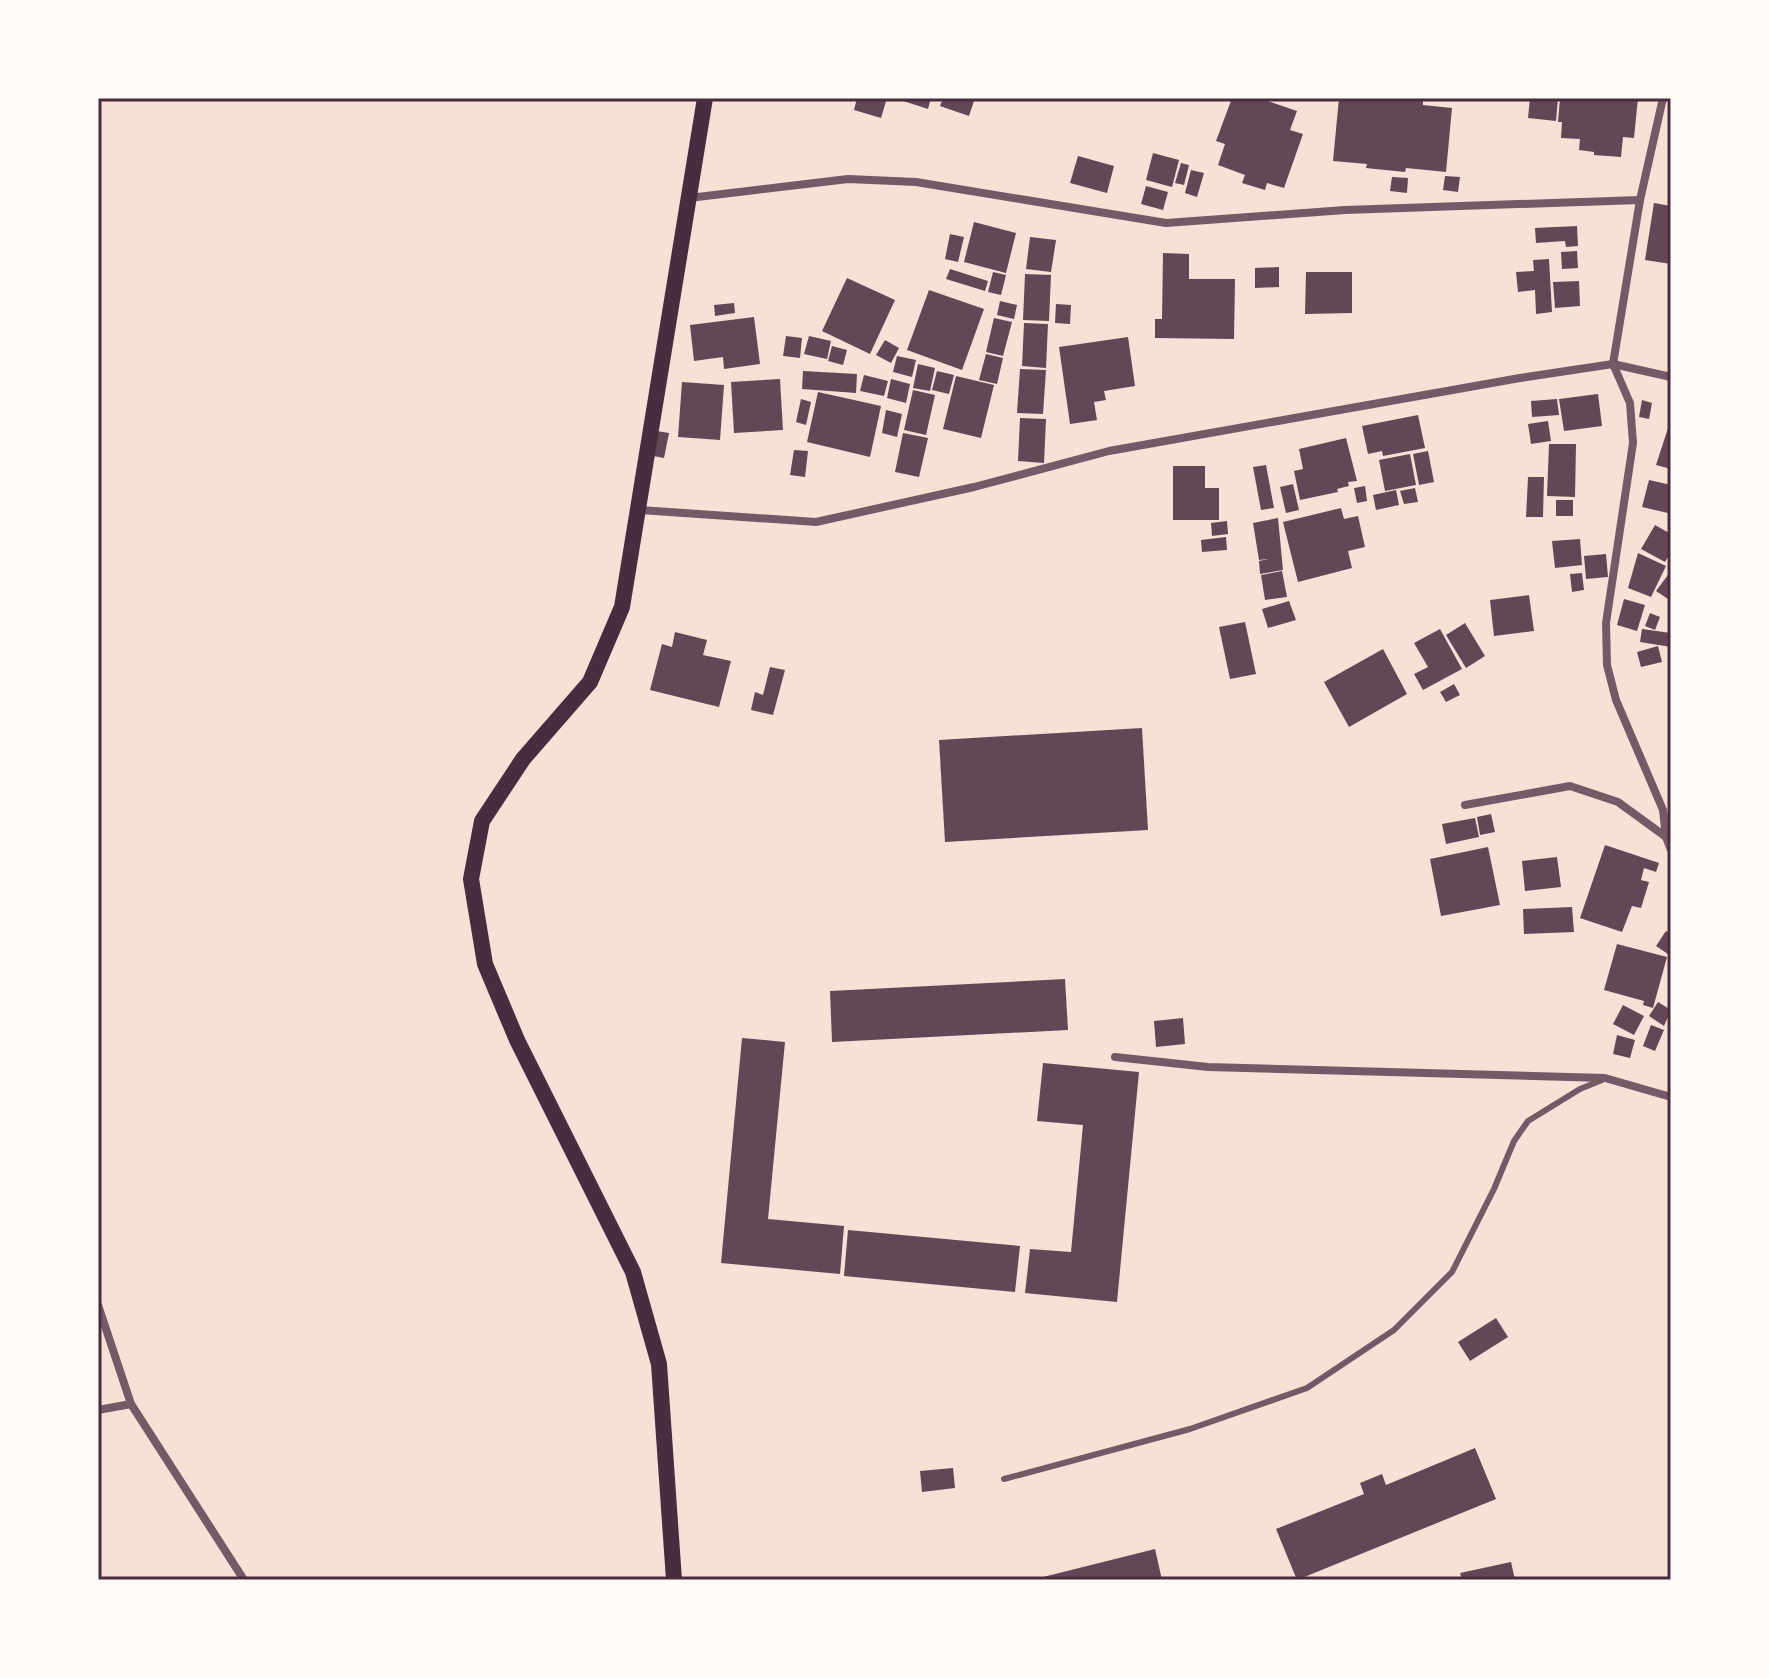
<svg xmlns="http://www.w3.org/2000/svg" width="1769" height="1678" font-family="'DejaVu Sans',sans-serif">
	<rect width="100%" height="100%" fill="#f7e1d7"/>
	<!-- building -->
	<g fill="#644757">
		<path d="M857,98H887L881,118L854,110Z"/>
		<path d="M894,98H931L928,109Z"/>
		<path d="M943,98H975L969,116L940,106Z"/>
		<path d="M1232,98H1259L1297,111L1290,130L1303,134L1284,188L1267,183L1265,190L1242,183L1245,175L1218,165L1225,144L1216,141Z"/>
		<path d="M1339,98H1423V105L1452,108L1446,172L1406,168L1405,172L1366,168L1367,164L1333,161Z"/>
		<path d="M1530,98H1558L1556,121L1528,118Z"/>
		<path d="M1560,98H1638L1634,138L1623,137L1621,157L1594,155V152L1579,150L1580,139L1561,138L1562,122H1558Z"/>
		<path d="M1153,153L1179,160L1172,187L1146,180Z"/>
		<path d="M1078,156L1114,166L1107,193L1070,183Z"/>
		<path d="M1181,163L1189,165L1184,185L1175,183Z"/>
		<path d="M1191,170L1204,173L1197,197L1185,193Z"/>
		<path d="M1445,176L1460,177L1458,192L1443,190Z"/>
		<path d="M1392,177L1408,178L1407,193L1390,191Z"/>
		<path d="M1146,186L1168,192L1163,210L1141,204Z"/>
		<path d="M1654,203L1671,206V264L1645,260Z"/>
		<path d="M974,222L1016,233L1006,273L964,262Z"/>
		<path d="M1577,226L1578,246L1566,247L1565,241L1536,243L1535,228Z"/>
		<path d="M950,234L964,237L958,262L945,259Z"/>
		<path d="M1030,237L1056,240L1051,272L1026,269Z"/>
		<path d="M1577,251L1578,268L1562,269L1561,252Z"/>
		<path d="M1163,253L1189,254V279H1235L1234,339L1155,338V319H1162Z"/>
		<path d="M1549,259L1552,312L1536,314L1535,290L1518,292L1516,272L1534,271L1533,260Z"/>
		<path d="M1279,267V287L1255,288V268Z"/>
		<path d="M950,269L988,281L985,291L946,279Z"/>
		<path d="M993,272L1006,275L1001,295L988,292Z"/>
		<path d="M1306,272H1352V313L1305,314Z"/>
		<path d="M1025,274L1051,275L1049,321L1023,320Z"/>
		<path d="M847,278L895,300L870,354L822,331Z"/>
		<path d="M1579,281L1580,306L1555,308L1553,282Z"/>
		<path d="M929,290L984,309L962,370L907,350Z"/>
		<path d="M1000,301L1017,305L1014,319L997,315Z"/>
		<path d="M734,303L735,313L715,316L714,305Z"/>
		<path d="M1056,304L1071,305L1070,324L1055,323Z"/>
		<path d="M754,317L760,364L724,369L723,357L694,361L690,325Z"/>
		<path d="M994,318L1012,322L1003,356L986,352Z"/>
		<path d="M1024,323L1048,324L1046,368L1022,366Z"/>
		<path d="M786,336L802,338L800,358L783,356Z"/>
		<path d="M809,336L831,341L827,359L804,354Z"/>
		<path d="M1128,337L1135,386L1104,391L1106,400L1094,402L1097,420L1070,424L1059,347Z"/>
		<path d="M885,340L899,348L891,363L876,355Z"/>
		<path d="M832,346L847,350L843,365L828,361Z"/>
		<path d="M986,354L1003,358L997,384L979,380Z"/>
		<path d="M897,356L916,360L912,377L893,372Z"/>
		<path d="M918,364L935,368L930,391L913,388Z"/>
		<path d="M1020,369L1046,370L1043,414L1017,413Z"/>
		<path d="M803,371L857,374L856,393L802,389Z"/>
		<path d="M937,371L954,375L949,394L932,390Z"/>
		<path d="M864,375L888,381L884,396L860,391Z"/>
		<path d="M956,376L994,385L981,438L943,429Z"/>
		<path d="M780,379L783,430L734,433L731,382Z"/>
		<path d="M891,379L910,384L906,403L887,398Z"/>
		<path d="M682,382L724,385L720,440L678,437Z"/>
		<path d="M913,390L935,395L926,435L904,430Z"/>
		<path d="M818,392L881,406L870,457L807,442Z"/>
		<path d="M1598,394L1602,426L1564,431L1559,399Z"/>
		<path d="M801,399L811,402L806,425L796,422Z"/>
		<path d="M1557,399L1559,415L1532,417L1531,401Z"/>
		<path d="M1642,400L1652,403L1649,419L1639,417Z"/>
		<path d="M886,410L902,414L897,437L882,433Z"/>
		<path d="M1418,415L1425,448L1383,456L1382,451L1368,454L1362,426Z"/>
		<path d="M1020,418L1046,419L1044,463L1018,461Z"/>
		<path d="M1671,419V469L1656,465Z"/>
		<path d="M1548,421L1551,441L1531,444L1528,424Z"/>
		<path d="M657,431L669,433L664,458L653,456Z"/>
		<path d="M903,433L928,438L919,477L895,472Z"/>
		<path d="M1346,438L1357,481L1348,482L1349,486L1337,489L1338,492L1300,500L1294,471L1303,469L1299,449Z"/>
		<path d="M1549,444H1576L1575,497L1547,496Z"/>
		<path d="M794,450L808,451L805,477L790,475Z"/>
		<path d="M1428,451L1434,482L1419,485L1413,454Z"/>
		<path d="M1410,454L1416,485L1385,491L1379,460Z"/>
		<path d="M1266,465L1274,508L1261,510L1253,467Z"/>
		<path d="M1173,466H1205V488H1219V520H1173Z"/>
		<path d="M1528,477H1544L1543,517H1526Z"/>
		<path d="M1649,480L1671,485L1668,513L1642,507Z"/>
		<path d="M1293,484L1299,510L1286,513L1280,487Z"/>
		<path d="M1365,486L1367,501L1357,503L1354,488Z"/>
		<path d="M1415,488L1418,502L1404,504L1400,491Z"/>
		<path d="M1396,490L1399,505L1376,510L1373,495Z"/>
		<rect x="1556" y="500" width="17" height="16"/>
		<path d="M1341,508L1344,519L1358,516L1365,547L1348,551L1352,568L1298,582L1283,522Z"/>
		<path d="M1278,518L1283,570L1260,574L1259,561L1268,559L1259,560L1253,523Z"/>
		<path d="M1227,521L1228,534L1212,536L1211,523Z"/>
		<path d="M1655,525L1671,534V552L1665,562L1641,549Z"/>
		<path d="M1226,537L1227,550L1202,552L1201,540Z"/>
		<path d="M1580,539L1582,565L1555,568L1552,541Z"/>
		<path d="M1638,553L1666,566L1651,597L1628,588Z"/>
		<path d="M1606,554L1608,577L1586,579L1584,556Z"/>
		<path d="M1282,571L1287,597L1265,600L1261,575Z"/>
		<path d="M1671,571V601L1656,591Z"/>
		<path d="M1582,573L1584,590L1572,592L1570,574Z"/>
		<path d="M1529,595L1534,631L1494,636L1490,600Z"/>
		<path d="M1624,599L1645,605L1637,631L1617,625Z"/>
		<path d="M1289,601L1296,620L1268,628L1262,609Z"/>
		<path d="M1650,613L1660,617L1655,630L1645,626Z"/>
		<path d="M1245,622L1256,674L1230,679L1219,627Z"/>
		<path d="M1465,623L1485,656L1466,668L1446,635Z"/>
		<path d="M1440,629L1462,669L1423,690L1414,674L1428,667L1414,643Z"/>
		<path d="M1642,629L1671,633V647L1640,642Z"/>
		<path d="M675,632L707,640L703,655L731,661L719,707L650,690L662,644L672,647Z"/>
		<path d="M1658,646L1662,662L1641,667L1637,652Z"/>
		<path d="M1383,649L1407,694L1349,727L1324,682Z"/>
		<path d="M770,667L785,670L773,715L751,710L755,692L763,695Z"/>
		<path d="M1454,684L1460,695L1446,702L1440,692Z"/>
		<path d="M1142,728L1148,830L945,842L939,740Z"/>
		<path d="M1491,814L1495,832L1480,835L1477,817Z"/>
		<path d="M1475,818L1479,837L1446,844L1442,824Z"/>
		<path d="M1605,845L1659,863L1656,872L1644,868L1641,880L1649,882L1641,908L1632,906L1622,932L1580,918Z"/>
		<path d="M1488,847L1500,905L1441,916L1430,859Z"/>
		<path d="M1557,857L1561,887L1525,891L1522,861Z"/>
		<path d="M1572,907L1574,932L1524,934L1523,909Z"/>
		<path d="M1666,931L1671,934V950L1668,954L1656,946Z"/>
		<path d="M1617,944L1667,957L1653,1008L1643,1005L1644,1001L1604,990Z"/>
		<path d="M1065,979L1068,1030L832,1042L830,991Z"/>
		<path d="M1658,1002L1671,1010L1664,1026L1649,1016Z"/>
		<path d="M1623,1005L1644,1016L1634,1035L1613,1024Z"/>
		<path d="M1183,1018L1185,1044L1156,1047L1154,1021Z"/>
		<path d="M1651,1025L1664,1030L1655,1051L1643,1046Z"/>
		<path d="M1617,1035L1635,1040L1630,1058L1613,1054Z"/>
		<path d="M742,1038L785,1042L768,1219L844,1226L840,1274L721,1263Z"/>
		<path d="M1043,1063L1139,1072L1117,1302L1025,1293L1030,1249L1071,1252L1083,1125L1037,1121Z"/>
		<path d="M848,1230L1020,1246L1015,1292L844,1276Z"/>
		<path d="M1496,1318L1508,1337L1470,1361L1458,1342Z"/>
		<path d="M1475,1448L1496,1499L1297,1580L1276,1529L1364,1494L1360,1483L1382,1474L1386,1485Z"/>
		<path d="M953,1468L955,1488L922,1492L920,1471Z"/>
		<path d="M1155,1549L1162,1580H1035V1579Z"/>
		<path d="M1511,1562L1515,1580H1462L1460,1573Z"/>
	</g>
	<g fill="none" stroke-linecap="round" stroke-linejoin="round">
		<!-- service -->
		<path stroke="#755966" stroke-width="6" d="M1004,1479L1190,1429L1307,1388L1394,1330L1452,1272L1494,1189L1514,1141L1528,1121L1580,1089L1602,1080"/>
		<!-- minor -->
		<g stroke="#755966" stroke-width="8">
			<path d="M1663,98L1640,200L1613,364L1630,403L1633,443L1606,623L1607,665L1616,700L1663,810L1666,837"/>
			<path d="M689,198L848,179L916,182L1166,223L1345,210L1640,200"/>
			<path d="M640,510L816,522L974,487L1109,451L1520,378L1613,364L1671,377"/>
			<path d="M1465,805L1570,786L1618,802L1666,837L1671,850"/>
			<path d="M1115,1057L1208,1067L1605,1078L1671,1097"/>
			<path d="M98,1305L131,1404L244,1580"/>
			<path d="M98,1410L131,1404"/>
		</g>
		<!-- secondary -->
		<path stroke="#4a2c40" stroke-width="16" d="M674,1580L659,1364L633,1272L517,1040L485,964L471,879L482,821L523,759L590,682L622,607L705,98"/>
	</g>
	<!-- border -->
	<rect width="1769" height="1678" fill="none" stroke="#fffaf5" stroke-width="200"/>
	<rect x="100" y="100" width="1569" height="1478" fill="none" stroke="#4a2c40" stroke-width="3"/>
</svg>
